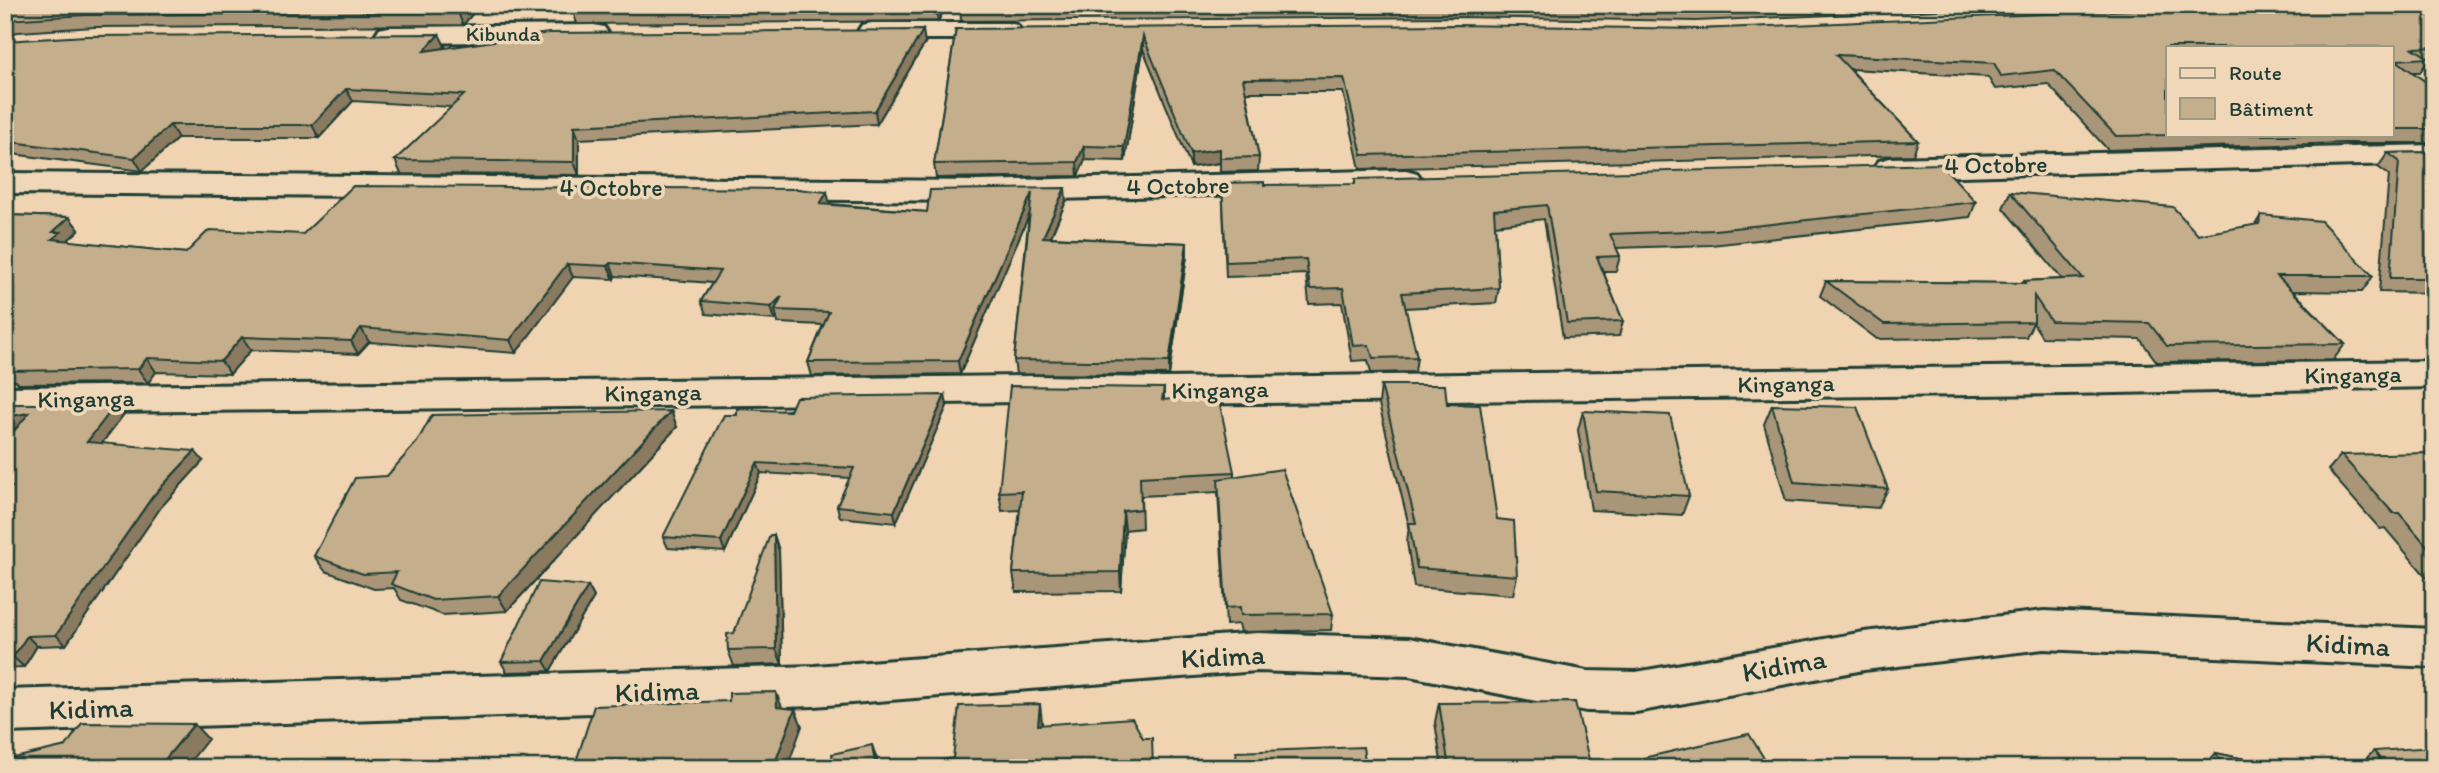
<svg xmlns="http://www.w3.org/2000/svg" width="2439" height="773" font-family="Itim,sans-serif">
	<rect width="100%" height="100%" fill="#f0d4b1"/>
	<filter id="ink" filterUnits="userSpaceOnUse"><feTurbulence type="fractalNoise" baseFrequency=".0143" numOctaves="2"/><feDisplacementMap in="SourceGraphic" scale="14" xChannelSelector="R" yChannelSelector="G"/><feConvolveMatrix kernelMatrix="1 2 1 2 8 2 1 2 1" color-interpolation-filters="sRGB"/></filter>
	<g filter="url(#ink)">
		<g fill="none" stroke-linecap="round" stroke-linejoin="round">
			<defs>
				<g id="street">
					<path d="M872,23H1007L1017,25L1021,31L1017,37L1007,39H872L862,37L858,31L862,25Z"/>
					<path d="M594,25L604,27L608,33L604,39L594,41L389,43L379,41L375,35L379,29L389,27Z"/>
					<path d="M2434,145V163L1890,178L1879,175L1874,168L1879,161L1890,158Z"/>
					<path d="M1406,170L1417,173L1422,180L1417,187L1406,190L980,201L5,193V173L980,181Z"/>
					<path d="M2434,361V387L2065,394L1164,404L1033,402L5,413V387L1033,376L1164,378Z"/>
					<path d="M2044,611L2434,629V667L2044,649L1864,670L1636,712L1587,711L1409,676L1257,671L814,706L5,732V690L814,666L1257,633L1409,638L1587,671L1636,672L1864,632Z"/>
				</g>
			</defs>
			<!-- street casing -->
			<use href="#street" stroke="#1f3d34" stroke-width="6"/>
			<!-- street -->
			<use href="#street" fill="#efd7b7" fill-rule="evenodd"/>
		</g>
		<!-- wall -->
		<g fill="#a99678" stroke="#1f3d34" stroke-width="2" fill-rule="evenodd">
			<path d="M5,5H480L463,25L94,27L5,33Z"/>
			<path d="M947,5L938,21L577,24L573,11Z"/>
			<path d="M960,5H2051L1696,21L1454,17L961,21Z"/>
			<path d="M2434,5V61H2428L2420,72H2412L2434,88V143H2345L2108,150L2048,84L1995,89L1988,77L1850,69L1918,141L1913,155L1360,169L1343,92H1246L1259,157L1258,171L1220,172V163L1191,167L1143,49L1125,161L1085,160L1078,176L936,178L934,164L956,29H1700ZM2392,47V135H2168Z"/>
			<path d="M5,41L445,46L443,48L925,43L877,124L579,139V175L401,174L395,160L452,107L353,101L319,138H178L142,171L5,153Z"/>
			<path d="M2434,152V293L2379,292L2389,175L2378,167L2388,153Z"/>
			<path d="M1222,183L1264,185L1976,202L1970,217L1711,245L1616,248L1620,256L1616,271H1603L1623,321L1619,336L1563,338L1544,219L1495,225L1499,288L1496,303L1405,308L1417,357L1415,372L1371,373L1368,360L1352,361L1342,303L1309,304L1306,274L1226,277Z"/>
			<path d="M2010,192L2198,235L2255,225L2261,215L2373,276L2362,292L2293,291L2345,344L2333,360L2157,362L2140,339L2042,337L2033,323L2026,337L1877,339L1820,296L1826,281L2022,283L2024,281L2062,279L2003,208Z"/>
			<path d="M1066,201L1051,237L1187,243V256L1169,375L1016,374L1014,360L1029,214L960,374L812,376L808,362L823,325L778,323L777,318L775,320L706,314L701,301L712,283L615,276L614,279L573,277L516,353L369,342L358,354L251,350L230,374L156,372L148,383L19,384L16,381H5V215L69,217L79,230L67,241L186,253L303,234L830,204L927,212Z"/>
			<path d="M1381,385L1447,404L1497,519L1517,576L1513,595L1414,587L1407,542L1409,526L1379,404Z"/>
			<path d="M1164,388V400L1234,472V477L1333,614L1331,630L1241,632L1239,624L1226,625L1218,492L1141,496L1142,528L1125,530L1121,591L1016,592L1013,573L1020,510L1002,511L999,492Z"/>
			<path d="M945,395L947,406L896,523L840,517L837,506L850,478L761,473L725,552L668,548L663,537L737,415Z"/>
			<path d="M5,404L124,414L102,443L203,461L161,507L66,645L37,646L24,667L5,668V442L18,427L5,429Z"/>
			<path d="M1772,405L1888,489L1878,508L1786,501L1764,424Z"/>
			<path d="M671,411L677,427L507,611L443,615L401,600L394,588L374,589L325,571L314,556L387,476Z"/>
			<path d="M1583,411L1689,496L1682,515L1591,510L1578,430Z"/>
			<path d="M2341,455L2434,461V586L2385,528L2380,529L2328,470Z"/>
			<path d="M774,535L779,551L782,664L734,666L728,650Z"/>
			<path d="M588,586L594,597L550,671L507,672L501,662Z"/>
			<path d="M1439,703L1591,768H1442L1435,722Z"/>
			<path d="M2434,725V740L2427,732Z"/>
			<path d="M2374,751L2434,768H2356Z"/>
			<path d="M2216,753L2288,768H2202Z"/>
			<path d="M1643,758L1770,768H1640Z"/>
		</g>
		<!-- shaded-wall -->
		<g fill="#8a7a61" stroke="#1f3d34" stroke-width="2">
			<path d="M464,5H480L463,25L458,12Z"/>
			<path d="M938,5H947L938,21L936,9Z"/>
			<path d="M923,30L925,43L877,124L875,111Z"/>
			<path d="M439,34L445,46L430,63L424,51Z"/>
			<path d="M1143,36V49L1125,161L1124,147Z"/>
			<path d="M346,89L353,101L319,138L312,125Z"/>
			<path d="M170,125L178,138L142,171L134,158Z"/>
			<path d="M574,126L579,139V175L574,162Z"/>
			<path d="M1084,146L1085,160L1078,176L1077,162Z"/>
			<path d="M1220,149V163L1191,167V153Z"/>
			<path d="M1065,188L1066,201L1045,250L1043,237Z"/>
			<path d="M827,192L830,204L823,217L820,204Z"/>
			<path d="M1032,193L1033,206L960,374L958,361Z"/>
			<path d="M69,217L79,230L67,241L52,239L53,232Z"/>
			<path d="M1187,243V256L1169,375V362Z"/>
			<path d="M610,263L615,276L614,279L608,266Z"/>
			<path d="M567,264L573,277L516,353L510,340Z"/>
			<path d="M782,296L775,310L777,318L775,320L771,307Z"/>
			<path d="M361,328L369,342L358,354L351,341Z"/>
			<path d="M242,337L251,350L230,374L221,361Z"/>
			<path d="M147,358L156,372L148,383L138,369Z"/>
			<path d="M945,395L947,406L896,523L894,512Z"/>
			<path d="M116,404L124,414L95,452L87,442Z"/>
			<path d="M671,411L677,427L507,611L498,596Z"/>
			<path d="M29,413L38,424L5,429V417Z"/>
			<path d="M195,451L203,461L161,507L66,645L56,635L153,496Z"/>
			<path d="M757,463L761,473L725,552L721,541Z"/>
			<path d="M1123,511L1125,530L1121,591L1120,572Z"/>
			<path d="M774,535L779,551L782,664L776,649Z"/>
			<path d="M588,586L594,597L550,671L544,661Z"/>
			<path d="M27,636L37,646L24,667L13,657Z"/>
			<path d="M776,692L783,710L777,707Z"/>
			<path d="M1040,704L1042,722L1041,742L1038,725Z"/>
			<path d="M795,709L802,726L787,768H773Z"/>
			<path d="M194,724L208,739L185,768H158Z"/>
			<path d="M872,745L878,762L879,768H876Z"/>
		</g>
		<!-- building -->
		<g fill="#c5ae8b" stroke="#1f3d34" stroke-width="2">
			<path d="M5,5H464L458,12L86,15L5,20Z"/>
			<path d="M577,5H938L936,9L573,11Z"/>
			<path d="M960,5H1306L959,8Z"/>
			<path d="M1523,5H1764L1699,8Z"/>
			<path d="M2246,5H2434V47L2413,48L2429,58L2396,60L2434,88V129H2392V47H2168V135L2116,136L2054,70L2001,76L1994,63L1836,55L1918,141L1362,155L1344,78L1243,79L1259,157L1220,158V149L1191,153L1143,36L1124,147L1084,146L1077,162L934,164L956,29L1456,25L1700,29Z"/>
			<path d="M923,30L875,111L574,126V162L395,160L464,95L346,89L312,125H170L134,158L5,141V41L86,36L439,34L424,51L549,33Z"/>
			<path d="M2434,152V278H2390L2399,161L2388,153Z"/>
			<path d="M1941,164L1976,202L1715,230L1610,234L1620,256L1597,257L1623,321L1567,323L1547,205L1494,210L1499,288L1402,293L1417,357L1373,358L1369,345L1353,346L1343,288L1310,289L1306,259L1226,262L1222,183L1264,182V185L1355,184V179Z"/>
			<path d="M353,186L797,189L827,192L820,204L927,212L930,190L1065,188L1043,237L1187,243L1169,362L1014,360L1032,193L958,361L808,362L829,312L775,310L782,296L771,307L701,301L720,271L610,263L608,266L567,264L510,340L361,328L351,341L242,337L221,361L147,358L138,369L8,371L10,367H5V215L69,217L53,232H61L52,239L186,253L209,230L303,234Z"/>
			<path d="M2010,192L2173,207L2198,235L2259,224L2261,215L2321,221L2373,276H2277L2345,344L2167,346L2149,323L2051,321L2034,296V322L1884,324L1826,281L2025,283L2024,281L2083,278Z"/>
			<path d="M1381,385H1445L1447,404L1480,405L1497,519L1514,521L1517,576L1417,568L1409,523H1416Z"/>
			<path d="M1010,386L1164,388L1162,400L1218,395L1234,472L1140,477L1141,509L1123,511L1120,572L1013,573L1022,491L999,492Z"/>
			<path d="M945,395L894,512L837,506L854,468L757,463L721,541L663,537L724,415H737V409L790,411L796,397Z"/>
			<path d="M5,404H116L87,442L195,451L153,496L56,635L27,636L13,657H5V496L12,487L5,488V442L29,413L5,417Z"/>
			<path d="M1772,405L1857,407L1888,489L1794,482Z"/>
			<path d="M671,411L498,596L433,600L391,584L397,572L363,574L314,556L355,478L387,476L417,442L432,415Z"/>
			<path d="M1583,411L1670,415L1689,496L1596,491Z"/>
			<path d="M2427,453L2434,461V554L2399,513H2393L2341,455Z"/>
			<path d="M1282,469L1333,614L1241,615L1240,607L1226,608L1218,479Z"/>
			<path d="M770,535H774L776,649L728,650L727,634L734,633Z"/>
			<path d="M539,582L588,586L544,661L501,662Z"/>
			<path d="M776,692L777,707L795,709L773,768H574L594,706L729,701V693Z"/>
			<path d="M1575,702L1591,768H1449L1439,703Z"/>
			<path d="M1040,704L1038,725L1132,718L1143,738H1152L1153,768H903L953,758L959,706Z"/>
			<path d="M82,723L194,724L158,768H5V760L66,746Z"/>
			<path d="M1749,734L1770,768H1648L1643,758Z"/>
			<path d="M872,745L876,768H834L832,754Z"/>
			<path d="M1363,747L1366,768H1237L1236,752Z"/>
			<path d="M2434,747V768H2387L2374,751Z"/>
			<path d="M2216,753L2288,768H2224Z"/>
		</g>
	</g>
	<g text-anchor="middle" stroke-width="7" stroke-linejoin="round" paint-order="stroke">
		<!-- far-street labels -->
		<g font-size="21" fill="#1f3d34" stroke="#efd7b7">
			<text x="503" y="41">Kibunda</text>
		</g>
		<!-- street labels -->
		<g font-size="24" fill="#1f3d34" stroke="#efd7b7">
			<text transform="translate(1996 165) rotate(-1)" y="8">4 Octobre</text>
			<text transform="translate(1178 186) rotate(-1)" y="8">4 Octobre</text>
			<text x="611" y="196">4 Octobre</text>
			<text transform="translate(2353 375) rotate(-1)" y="8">Kinganga</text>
			<text transform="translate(1786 384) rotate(-1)" y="8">Kinganga</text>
			<text transform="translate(1220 390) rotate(-1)" y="8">Kinganga</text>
			<text transform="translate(653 393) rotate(-1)" y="8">Kinganga</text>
			<text transform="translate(86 399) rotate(-1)" y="8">Kinganga</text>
		</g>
		<!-- near-street labels -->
		<g font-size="28" fill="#1f3d34" stroke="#efd7b7">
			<text transform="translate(2348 644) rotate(3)" y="10">Kidima</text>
			<text transform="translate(1223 656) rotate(-3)" y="10">Kidima</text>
			<text transform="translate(1784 665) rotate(-10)" y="10">Kidima</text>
			<text transform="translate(657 691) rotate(-2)" y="10">Kidima</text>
			<text transform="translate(91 708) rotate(-2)" y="10">Kidima</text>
		</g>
	</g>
	<!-- margin -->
	<rect width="2439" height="773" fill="none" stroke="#efd7b7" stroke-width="28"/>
	<rect x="14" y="14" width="2411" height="745" fill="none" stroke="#1f3d34" stroke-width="2.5" filter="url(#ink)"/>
	<!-- legend -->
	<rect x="2166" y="46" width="228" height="91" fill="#efd7b7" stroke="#9c9983" stroke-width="2"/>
	<rect x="2180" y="68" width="35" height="10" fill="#efd7b7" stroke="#9c9983" stroke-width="2"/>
	<text x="2229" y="80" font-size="21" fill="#1f3d34">Route</text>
	<rect x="2180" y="98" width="35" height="21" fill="#c5ae8b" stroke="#9c9983" stroke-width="2"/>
	<text x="2229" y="116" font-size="21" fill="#1f3d34">Bâtiment</text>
</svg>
